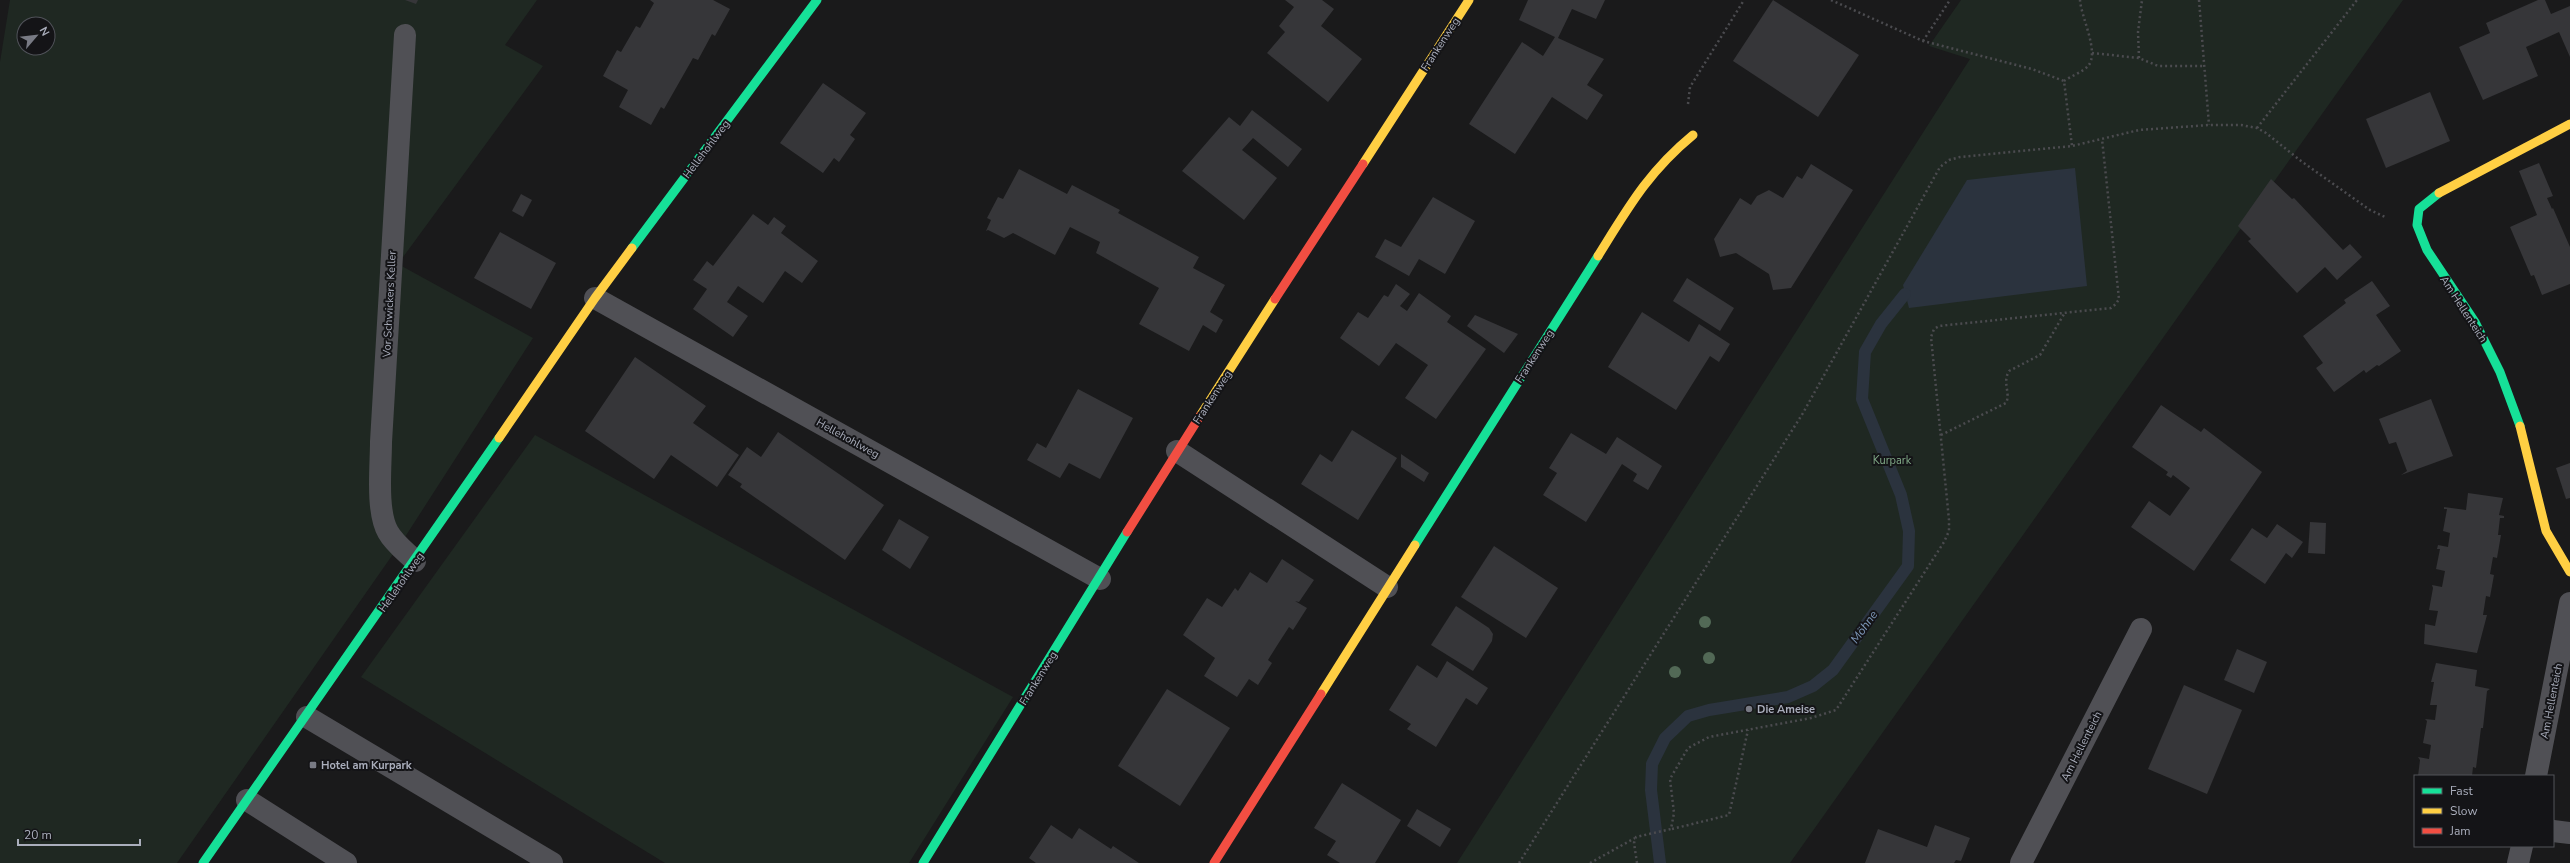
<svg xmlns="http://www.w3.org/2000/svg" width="2570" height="863" font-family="'Nunito Sans',sans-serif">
	<rect width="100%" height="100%" fill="#1a1a1b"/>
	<!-- green -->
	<g fill="#1f2822" fill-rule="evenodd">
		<path d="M10,0H537L505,45L543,66L398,264L533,338L405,537L177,863H0V62ZM24,24H48V48H24Z"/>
		<path d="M1961,0H2403L1790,863H1457L1970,59L1929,46Z"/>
		<path d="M535,435L1013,697L909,863H665L361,677Z"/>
	</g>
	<!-- water -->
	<path fill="#2b333e" d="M2075,168L2087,286L1909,308L1903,285L1967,180Z"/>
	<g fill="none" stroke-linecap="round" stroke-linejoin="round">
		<!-- stream -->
		<path stroke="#2b333e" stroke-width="12" d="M1660,863L1651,790L1652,764L1665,738L1688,716L1709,710L1788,697L1813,686L1833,670L1908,566L1909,531L1901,495L1862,399L1865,352L1881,324L1905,294"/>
	</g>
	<!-- building -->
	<g fill="#363639">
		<path d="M405,0H418L416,4Z"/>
		<path d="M650,0H713L730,9L715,36L712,34L698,60L693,58L664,109L661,107L651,125L619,107L628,90L603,76L617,50L621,52L636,26L640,28L654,3Z"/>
		<path d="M1285,0H1322L1334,9L1321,26L1362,59L1328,102L1267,53L1285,32L1279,26L1294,7Z"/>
		<path d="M1528,0H1605L1596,19L1572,9L1558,38L1604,59L1587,85L1603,95L1587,120L1552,97L1515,154L1469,124L1522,42L1543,56L1555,37L1519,20Z"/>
		<path d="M1773,0L1859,55L1818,117L1733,61Z"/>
		<path d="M2538,0H2545L2551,14L2570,6V57L2559,32L2526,47L2538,76L2483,100L2459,47L2490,33L2486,23Z"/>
		<path d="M823,83L866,113L850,135L855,139L839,162L834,158L823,173L780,143Z"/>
		<path d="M2430,92L2450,141L2386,168L2366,119Z"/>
		<path d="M1252,110L1302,149L1288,167L1253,138L1242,150L1277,178L1244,220L1182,171L1229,117L1240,126Z"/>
		<path d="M2539,163L2553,196L2547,198L2552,209L2553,208L2570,247V284L2542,295L2534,275L2531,276L2510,227L2537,215L2519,171Z"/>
		<path d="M1811,164L1853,190L1791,288L1773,290L1769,274L1736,253L1720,257L1714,239L1740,198L1751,205L1757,196L1769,190L1783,198L1797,176L1802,179Z"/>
		<path d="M1019,169L1067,194L1072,185L1120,210L1118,213L1199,257L1193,268L1225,285L1210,312L1223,320L1216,333L1203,325L1189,351L1139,324L1159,288L1096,253L1100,242L1070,227L1055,255L1013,233L1004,238L988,230L986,231L991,220L987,218L998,197L1003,199Z"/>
		<path d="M2271,179L2292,199L2294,198L2343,250L2350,244L2362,257L2337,280L2325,267L2297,293L2248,241L2251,239L2238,226Z"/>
		<path d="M521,194L532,200L523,217L512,211Z"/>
		<path d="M1433,197L1475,221L1445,274L1419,259L1409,276L1375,257L1385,239L1401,247Z"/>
		<path d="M753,214L768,225L774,217L786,226L781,233L818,261L802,283L785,271L763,303L738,286L727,302L748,316L733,337L693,309L707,289L693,280L707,261L713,266Z"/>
		<path d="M500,232L556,263L531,309L474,278Z"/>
		<path d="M1687,278L1734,308L1720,331L1673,301Z"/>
		<path d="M2372,281L2390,306L2376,315L2401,351L2379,366L2377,365L2366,373L2364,370L2334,392L2316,368L2323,363L2303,336L2346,303L2344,300Z"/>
		<path d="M1396,284L1410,294L1400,306L1407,311L1419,293L1451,316L1447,322L1486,349L1436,419L1405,398L1428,365L1396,343L1379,366L1340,338L1358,312L1368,318L1384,295L1388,297Z"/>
		<path d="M1642,312L1689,342L1699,324L1730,344L1719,362L1710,356L1676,410L1608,367Z"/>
		<path d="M1475,315L1518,334L1504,353L1467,326Z"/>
		<path d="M635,357L706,406L693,423L739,455L717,487L671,455L654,479L585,431Z"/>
		<path d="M1078,389L1133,418L1100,479L1069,463L1060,478L1027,460L1037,443L1046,448Z"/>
		<path d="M2431,399L2453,456L2401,475L2407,471L2396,442L2389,444L2379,419Z"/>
		<path d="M2161,405L2201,432L2204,428L2262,472L2194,571L2131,527L2149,501L2170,516L2190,488L2173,475L2171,478L2166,475L2168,472L2132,447Z"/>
		<path d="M1352,430L1397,458L1358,520L1301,484L1320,454L1332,462Z"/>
		<path d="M778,432L884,505L845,560L740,487L742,484L728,475L747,447L761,457Z"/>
		<path d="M1571,433L1606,454L1617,437L1662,466L1648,490L1633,481L1637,474L1622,464L1586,522L1543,495L1557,473L1549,468Z"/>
		<path d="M1401,454L1429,473L1424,482L1401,467Z"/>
		<path d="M2570,463V498L2566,499L2556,468Z"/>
		<path d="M2468,493L2503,498L2499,515L2504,516V518H2500L2498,535H2501L2497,558L2493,557L2490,574L2494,575L2490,597L2486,596L2483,615H2487L2477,653L2424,644L2425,624L2435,626L2438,611L2429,610L2433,588L2432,585L2442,587L2445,571L2436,569L2440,549H2437L2438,545L2448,547L2450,533L2443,531L2447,509H2444V507L2466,510Z"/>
		<path d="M899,519L929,537L910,569L882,550Z"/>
		<path d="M2310,522L2326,523L2325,554L2308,553Z"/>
		<path d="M2277,524L2303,542L2292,558L2286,553L2265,584L2230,560L2252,528L2267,538Z"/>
		<path d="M1494,546L1558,588L1526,638L1461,597Z"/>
		<path d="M1282,559L1314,580L1299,602L1295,601L1307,608L1293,630L1289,627L1278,644L1268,660L1272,663L1258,685L1249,679L1237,697L1204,676L1215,658L1183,635L1207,598L1222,607L1235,588L1238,591L1250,572L1267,583Z"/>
		<path d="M1456,606L1489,628L1493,634L1492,641L1473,671L1431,645Z"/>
		<path d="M2237,649L2267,662L2254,693L2224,680Z"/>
		<path d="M1447,661L1488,688L1477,705L1466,698L1436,747L1407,729L1411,724L1389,710L1417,665L1437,678Z"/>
		<path d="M2436,663L2477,670L2475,686L2490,689L2487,691L2483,728H2481L2476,768L2473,767L2472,776H2418L2420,760L2418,757L2429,759L2431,745L2423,743L2427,721L2425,719L2435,720L2437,705H2430L2434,682H2431Z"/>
		<path d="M2184,685L2242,710L2207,794L2148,769Z"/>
		<path d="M1167,689L1230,728L1180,806L1118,766Z"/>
		<path d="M1342,783L1401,820L1375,863H1340L1327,855L1336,841L1314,828Z"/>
		<path d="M1417,809L1451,829L1440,847L1407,826Z"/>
		<path d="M1051,825L1072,839L1079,828L1111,849L1113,846L1139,863H1036L1029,858Z"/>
		<path d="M1935,825L1970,838L1961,861L1956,860L1954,863H1865L1878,829L1927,847Z"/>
	</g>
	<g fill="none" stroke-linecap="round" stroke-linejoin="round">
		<!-- path -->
		<g stroke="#4b4b4f" stroke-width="2.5" stroke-dasharray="2 3" stroke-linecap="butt">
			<path d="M1831,0L1923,41L2032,69L2064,81L2072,146"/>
			<path d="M2199,0L2209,125"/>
			<path d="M1923,41L1950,0"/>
			<path d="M2092,53L2139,58L2158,66H2205"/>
			<path d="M2139,58L2138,32L2142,0"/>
			<path d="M2064,81C2071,76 2083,72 2088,66C2100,53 2081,17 2080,0"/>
			<path d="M1688,104L1690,87L1744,0"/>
			<path d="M2257,128L2357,0"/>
			<path d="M1941,435L2006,403C2011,393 2002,383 2009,371L2040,355L2064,314"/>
			<path d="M1672,829L1729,815L1748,730"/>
			<path d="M1519,863L1803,413L1940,167L1949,160L1960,157L2072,146L2139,130L2209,125H2241L2257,128L2266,133L2301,161L2370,210L2385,217"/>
			<path d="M1590,863L1635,838"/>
			<path d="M1637,863L1634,843L1636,837L1671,829L1674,813L1670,779L1688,748L1709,737L1811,718L1836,710L1944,542L1949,531V520L1931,337L1934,329L1939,326L2111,308L2116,304L2119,299L2102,139"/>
		</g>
		<!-- lane -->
		<g stroke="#505055" stroke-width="22">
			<path d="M405,35L381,442C381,466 376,511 388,532C394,543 406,552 415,561"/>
			<path d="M307,717L552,863"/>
			<path d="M247,800L346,863"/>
		</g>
		<!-- street -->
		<g stroke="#505055" stroke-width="22">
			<path d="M595,298L1100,579"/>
			<path d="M1177,451L1387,587"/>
			<path d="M2536,776L2570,603"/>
			<path d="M2553,831L2570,833"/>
			<path d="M2021,863L2141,629"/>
			<path d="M2518,863L2522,846"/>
		</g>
		<!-- fast -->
		<g stroke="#16e098" stroke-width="9">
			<path d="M2439,193L2419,209L2417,225L2427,250L2475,322L2500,372L2520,426"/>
			<path d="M632,248L817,0"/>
			<path d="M1415,545L1598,256"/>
			<path d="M203,863L499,438"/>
			<path d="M923,863L1127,532"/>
		</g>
		<!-- slow -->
		<g stroke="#ffcf43" stroke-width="9">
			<path d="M1363,164L1469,0"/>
			<path d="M2439,193L2570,124"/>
			<path d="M1598,256C1628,208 1648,172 1693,135"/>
			<path d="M1200,416L1275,299"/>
			<path d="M2520,426L2546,531L2570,572"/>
			<path d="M499,438L595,298L632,248"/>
			<path d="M1321,694L1415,545"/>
		</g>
		<!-- jam -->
		<g stroke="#f24e42" stroke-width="9">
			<path d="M1275,299L1363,164"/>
			<path d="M1127,532L1200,416"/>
			<path d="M1214,863L1321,694"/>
		</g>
	</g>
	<!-- trees -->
	<g fill="#526956">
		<circle cx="1705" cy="622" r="6"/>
		<circle cx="1709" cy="658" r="6"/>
		<circle cx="1675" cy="672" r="6"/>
	</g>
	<!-- markers -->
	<g fill="#787a84" stroke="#141417" stroke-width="1.5">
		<circle cx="1749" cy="709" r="4"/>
		<rect x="309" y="761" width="8" height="8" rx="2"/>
	</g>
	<g text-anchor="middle" stroke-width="4" stroke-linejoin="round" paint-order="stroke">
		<!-- street labels -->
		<g font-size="11" fill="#aaaebc" stroke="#141417">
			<text transform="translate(1440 44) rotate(-57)" y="4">Frankenweg</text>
			<text transform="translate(706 149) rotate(-53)" y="4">Hellehohlweg</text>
			<text transform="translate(389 304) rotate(-87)" y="4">Vor Schwickers Keller</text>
			<text transform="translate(2464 309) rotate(57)" y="4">Am Hellenteich</text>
			<text transform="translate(1534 356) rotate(-57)" y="4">Frankenweg</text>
			<text transform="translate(1212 397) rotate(-57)" y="4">Frankenweg</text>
			<text transform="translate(848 438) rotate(29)" y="4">Hellehohlweg</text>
			<text transform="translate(401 582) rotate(-55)" y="4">Hellehohlweg</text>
			<text transform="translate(1038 678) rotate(-58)" y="4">Frankenweg</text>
			<text transform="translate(2551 701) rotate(-79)" y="4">Am Hellenteich</text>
			<text transform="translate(2081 746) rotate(-63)" y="4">Am Hellenteich</text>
		</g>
		<!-- park labels -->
		<g font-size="11" fill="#80a987" stroke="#141417">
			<text x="1892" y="464">Kurpark</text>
		</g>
		<!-- poi labels -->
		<g font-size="11" font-weight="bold" fill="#aaaebc" stroke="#141417" text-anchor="start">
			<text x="1757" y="713">Die Ameise</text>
			<text x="321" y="769">Hotel am Kurpark</text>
		</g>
		<!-- water labels -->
		<g font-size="12" font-style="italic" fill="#7e98ba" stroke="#141417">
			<text transform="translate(1864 627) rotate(-54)" y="4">Möhne</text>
		</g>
	</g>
	<!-- legend -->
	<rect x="2414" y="775" width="140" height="72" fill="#141417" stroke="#505259"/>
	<rect x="2422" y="788" width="20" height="6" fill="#16e098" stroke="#505259"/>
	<text x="2450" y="795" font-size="12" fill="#aaaebc">Fast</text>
	<rect x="2422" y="808" width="20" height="6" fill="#ffcf43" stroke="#505259"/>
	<text x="2450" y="815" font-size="12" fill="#aaaebc">Slow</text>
	<rect x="2422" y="828" width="20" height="6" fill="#f24e42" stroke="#505259"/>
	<text x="2450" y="835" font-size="12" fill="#aaaebc">Jam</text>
	<!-- north arrow -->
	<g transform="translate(36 36) rotate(62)"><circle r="19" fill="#141417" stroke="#505259"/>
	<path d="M0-3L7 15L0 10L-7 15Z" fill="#787a84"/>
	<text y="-6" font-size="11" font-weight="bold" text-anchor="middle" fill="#aaaebc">N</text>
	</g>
	<!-- scale -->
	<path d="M18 839v6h122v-6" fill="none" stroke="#aaaebc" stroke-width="2"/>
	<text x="24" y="839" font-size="12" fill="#aaaebc" stroke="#141417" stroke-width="3" paint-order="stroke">20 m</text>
</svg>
